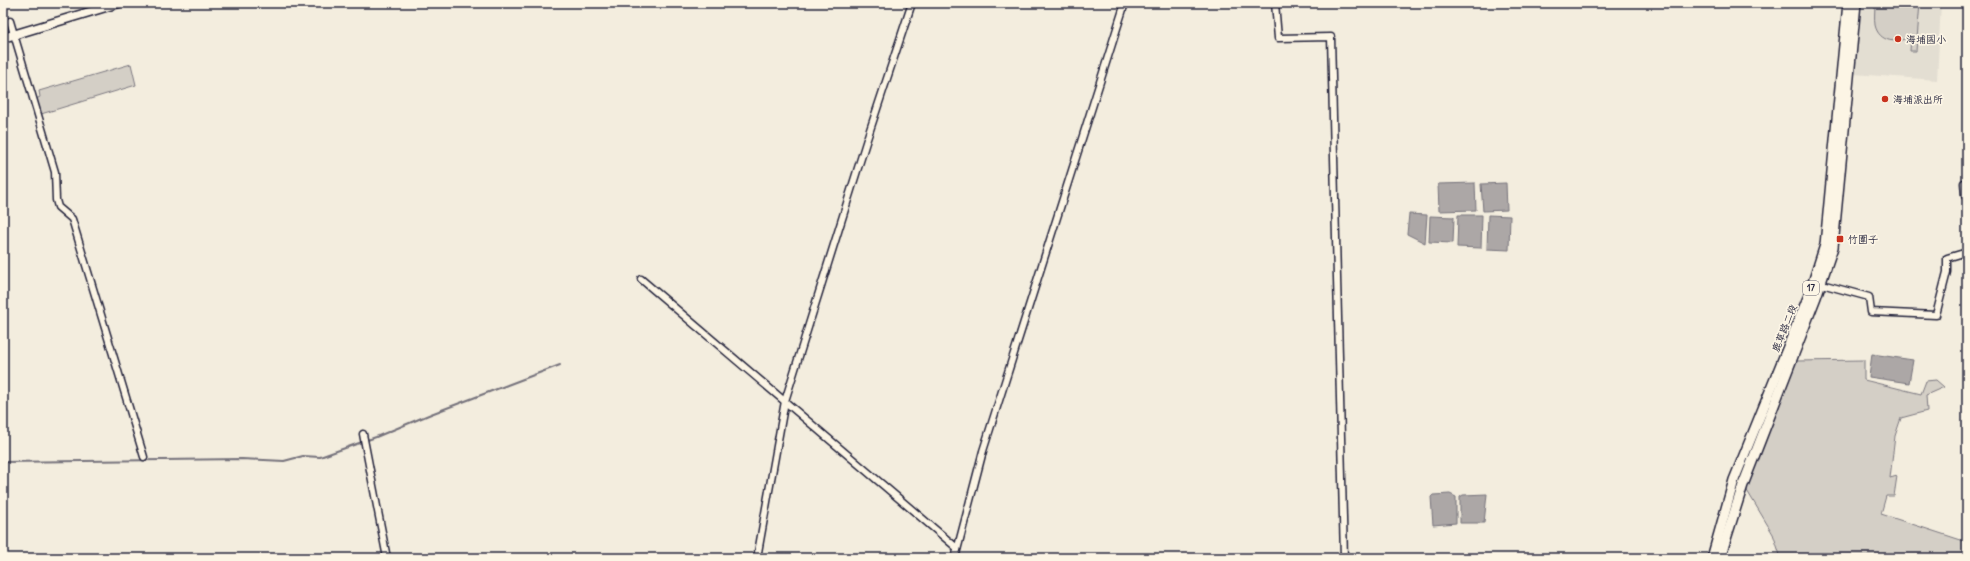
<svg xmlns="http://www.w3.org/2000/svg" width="1970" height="561" font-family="Delius,'LXGW WenKai TC',sans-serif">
	<rect width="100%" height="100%" fill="#f3edde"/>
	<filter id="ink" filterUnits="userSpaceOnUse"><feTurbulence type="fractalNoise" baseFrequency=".025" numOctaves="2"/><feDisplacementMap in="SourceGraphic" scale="8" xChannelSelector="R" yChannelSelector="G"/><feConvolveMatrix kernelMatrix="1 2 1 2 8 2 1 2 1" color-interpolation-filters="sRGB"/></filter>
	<g filter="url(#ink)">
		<!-- built -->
		<path fill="#e3ded2" d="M1860,3H1941L1937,80L1853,74Z"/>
		<!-- green -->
		<g fill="#d4cfc6" stroke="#7b7880">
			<path d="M1875,3H1920L1916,51H1910L1911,36C1898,44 1879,43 1875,25C1874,18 1875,10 1875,3Z"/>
			<path d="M131,64L136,85L41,114L36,99L40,97L39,91Z"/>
			<path d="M1864,360V380L1921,394L1926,381L1936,380L1944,387L1926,395L1927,411L1901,418L1895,436L1890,478L1897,476L1894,496H1886L1881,514L1967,542L1963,558H1781L1773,534L1746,489L1796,361Z"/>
		</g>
		<!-- water -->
		<g fill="#aca7a6" stroke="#75727b">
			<path d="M1475,183L1476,210L1439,211L1438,184Z"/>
			<path d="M1506,183L1507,210L1483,211L1481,184Z"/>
			<path d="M1409,214L1427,215L1425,243L1407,234Z"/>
			<path d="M1458,215H1482L1481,248L1457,247Z"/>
			<path d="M1488,215L1510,216L1509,250L1487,249Z"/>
			<path d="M1430,216L1454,217L1453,243L1429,242Z"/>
			<path d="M1872,354L1913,360L1909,383L1869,377Z"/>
			<path d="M1450,494L1456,497V523L1433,525L1431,497L1433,495Z"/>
			<path d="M1487,494L1484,523H1460V497L1463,495Z"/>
		</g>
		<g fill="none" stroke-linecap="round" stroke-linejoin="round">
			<!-- stream -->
			<path stroke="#75727b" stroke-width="2" d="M3,462L242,459L284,461L303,456L320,457L376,437L431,414L560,365"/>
			<defs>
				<g id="street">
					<path d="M1275,3L1278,38L1331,37L1344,558"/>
					<path d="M10,21L55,172L56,200L58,207L72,219L144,457"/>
					<path d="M1964,183L1965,196L1967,197"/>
					<path d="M641,279L957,548"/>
					<path d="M1818,283L1869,297L1871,312L1936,315L1947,272V258L1967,252"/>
					<path d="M363,434L387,558"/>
					<path d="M757,558L785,401L867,139L912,3"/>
					<path d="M955,558L983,451L1125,3"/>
				</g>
				<path id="secondary" d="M3,38L119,3"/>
				<g id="primary">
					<path d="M1712,558L1734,480L1809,295L1825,245L1848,3"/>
					<path d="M1720,558L1743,485L1816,297L1833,247L1856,3"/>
				</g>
			</defs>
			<!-- street casing -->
			<use href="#street" stroke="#22223b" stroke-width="9"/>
			<!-- secondary casing -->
			<use href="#secondary" stroke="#22223b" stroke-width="11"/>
			<!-- primary casing -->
			<use href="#primary" stroke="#22223b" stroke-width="12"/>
			<!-- street -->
			<use href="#street" stroke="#fcf5e5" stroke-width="6"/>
			<!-- secondary -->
			<use href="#secondary" stroke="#fcf5e5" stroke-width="8"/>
			<!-- primary -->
			<use href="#primary" stroke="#fcf5e5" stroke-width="9"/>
		</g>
	</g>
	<!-- markers -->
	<g fill="#c8321e" stroke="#fcf5e5" stroke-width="1.5">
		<circle cx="1898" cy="39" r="4"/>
		<circle cx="1885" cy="99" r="4"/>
		<rect x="1836" y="235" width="8" height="8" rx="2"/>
	</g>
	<g text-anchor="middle" stroke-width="3.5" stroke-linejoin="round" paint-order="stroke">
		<!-- shield labels -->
		<rect fill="#fcf5e5" stroke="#63616e" stroke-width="1" x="1803" y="281" width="16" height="14" rx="3"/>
		<g font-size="9" font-weight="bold" fill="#22223b">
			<text x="1811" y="291">17</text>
		</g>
		<!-- poi labels -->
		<g font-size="10" fill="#22223b" stroke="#fcf5e5" text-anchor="start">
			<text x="1906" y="43">海埔國小</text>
			<text x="1893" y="103">海埔派出所</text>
			<text x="1848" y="243">竹圍子</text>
		</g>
		<!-- street labels -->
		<g font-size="10" fill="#22223b" stroke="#fcf5e5">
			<text transform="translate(1784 328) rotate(-68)" y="4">鹿草路二段</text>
		</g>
	</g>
	<!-- margin -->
	<rect width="1970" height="561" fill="none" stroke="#fcf5e5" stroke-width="16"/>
	<rect x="8" y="8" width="1954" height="545" fill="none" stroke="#22223b" stroke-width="1.5" filter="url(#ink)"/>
</svg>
